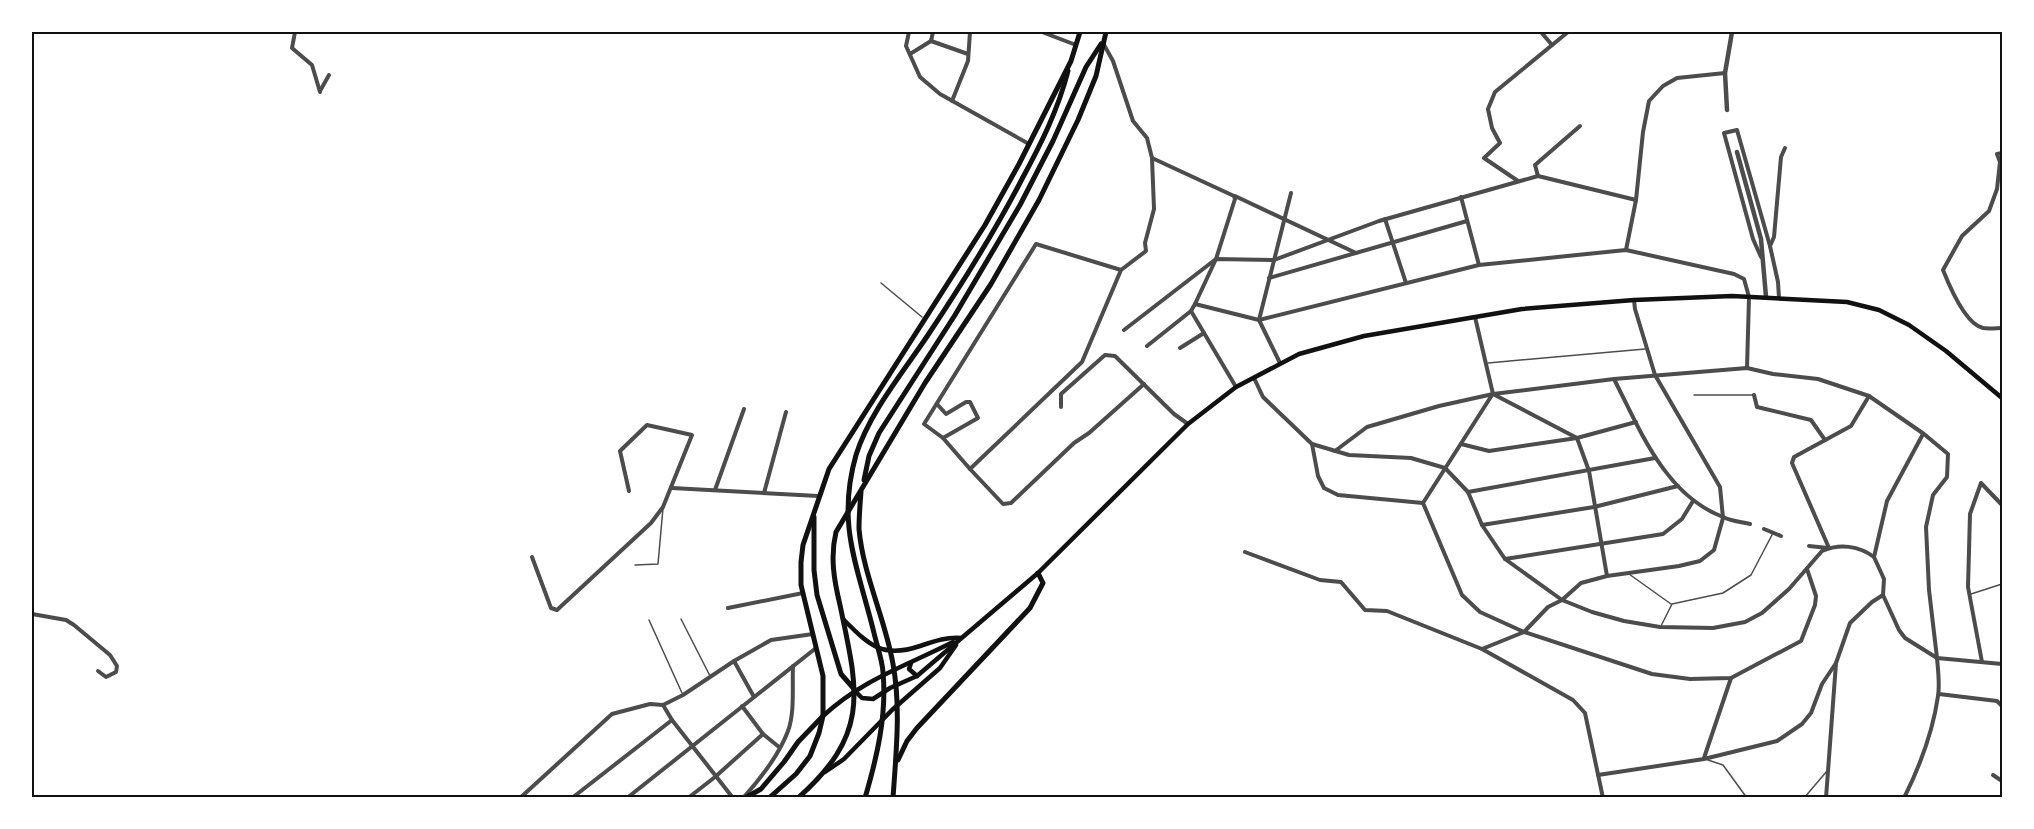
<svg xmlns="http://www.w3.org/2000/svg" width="2034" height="829" font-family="Signika,sans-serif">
	<rect width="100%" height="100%" fill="#fff"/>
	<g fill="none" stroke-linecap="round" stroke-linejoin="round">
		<!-- service -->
		<g stroke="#4c4c4c" stroke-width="1.5">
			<path d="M881,283L922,317"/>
			<path d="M1488,363L1645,349"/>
			<path d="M1694,395H1753"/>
			<path d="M635,565L658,564L663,508"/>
			<path d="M1629,574L1671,604"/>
			<path d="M1971,594L2002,584"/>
			<path d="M681,619L710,676"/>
			<path d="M649,620L682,693"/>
			<path d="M1661,626L1672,604L1723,593L1751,575L1773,533"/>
			<path d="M1708,760L1723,765L1747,798"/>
			<path d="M1804,798L1827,771"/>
		</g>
		<!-- minor -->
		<g stroke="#4c4c4c" stroke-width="4">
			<path d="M295,32L292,48L312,65L320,92"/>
			<path d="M909,32L906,46L920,77L940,94L1029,144"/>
			<path d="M1042,32L1076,45"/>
			<path d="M1541,32L1552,45"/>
			<path d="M931,41L933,32"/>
			<path d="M1103,43L1113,61L1133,121L1147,138L1152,158L1154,209L1145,243L1146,251L1121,270L1082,362L970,469L943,438L924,424L1036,244L1121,270"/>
			<path d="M910,54L931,41L968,54"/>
			<path d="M320,91L329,75"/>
			<path d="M952,101L968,61L970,32"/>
			<path d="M2002,153L1997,154L2000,162L1997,189L1989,211L1962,236L1943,270C1949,285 1965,324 1983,328C1989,329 1997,328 2002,328"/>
			<path d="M1538,176L1535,165L1580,126"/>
			<path d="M1518,181L1484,158L1500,143L1492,128L1488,109L1495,92L1568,32"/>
			<path d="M1235,196L1356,253"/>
			<path d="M1461,197L1479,265"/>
			<path d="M1385,219L1406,283"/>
			<path d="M1770,246L1774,237L1781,157L1785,148"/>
			<path d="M1626,250L1636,200L1643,132L1649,101L1663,86L1677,78L1725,73"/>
			<path d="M1761,257L1753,239L1724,133L1737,130L1770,246L1778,282L1779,298"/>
			<path d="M1269,278L1467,221"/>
			<path d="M1195,304L1259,320L1479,265L1626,250L1734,274L1744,279L1749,297L1747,368"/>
			<path d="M1191,311L1236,387"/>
			<path d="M1475,317L1493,394L1577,438L1589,471L1607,576"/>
			<path d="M1124,330L1216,259L1274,260L1379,221L1538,176L1636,200"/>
			<path d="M1147,346L1191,311L1195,304L1216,259L1235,199L1234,196L1152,158"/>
			<path d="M1180,348L1204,333"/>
			<path d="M1280,363L1259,320L1291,193"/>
			<path d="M1254,378L1263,397L1312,444L1349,455L1411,458L1445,468L1468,492L1482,525L1505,559L1562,600L1592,612L1624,621L1660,627L1713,628L1745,622L1762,613L1789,589L1822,551C1840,543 1859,546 1874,557"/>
			<path d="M1614,379C1640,430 1665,495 1723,517C1731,521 1741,522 1750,524"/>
			<path d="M1754,395L1757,407L1811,420L1825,440"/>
			<path d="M937,404L946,414L966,402H970L978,418L943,438"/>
			<path d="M1061,407V394L1105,355L1115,356L1174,414L1188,424"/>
			<path d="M1923,434L1887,501L1874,557L1884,579L1883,595L1899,630L1905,638L1937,658"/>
			<path d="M1312,444L1318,476L1324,488L1338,495L1423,503L1492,395"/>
			<path d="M1461,444L1489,451L1577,438L1636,422"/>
			<path d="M1335,451L1367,427L1439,406L1493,394L1614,379L1747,368L1773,374L1818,379L1869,396L1924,434L1948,454L1947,477L1933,495L1926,527L1929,590L1937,658"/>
			<path d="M970,469L1003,504L1011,503L1074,443L1089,433L1144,384"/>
			<path d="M672,488L818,496"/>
			<path d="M715,490L744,409"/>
			<path d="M1468,492L1655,458"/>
			<path d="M764,493L786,412"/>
			<path d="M1423,503L1462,595L1480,612L1524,632L1652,674L1690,679L1731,678L1801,641L1815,605L1816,596L1807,569"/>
			<path d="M1482,525L1594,507L1678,486"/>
			<path d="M1764,529L1781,536"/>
			<path d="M1809,546L1828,548"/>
			<path d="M1829,548L1792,463L1794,457L1851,426L1869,396"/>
			<path d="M1245,552L1320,580L1341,582L1365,610L1387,611L1482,649L1524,632L1548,607L1562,600L1581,583L1607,576L1679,566L1700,561L1714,550L1723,518L1720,487L1655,375L1635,309L1634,300"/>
			<path d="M532,557L551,608L557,610L651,523L663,507L692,435L647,425L620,451L629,491"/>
			<path d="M1505,559L1663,534L1682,519L1693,501"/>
			<path d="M728,608L803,593"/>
			<path d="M32,614L66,620L74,625L110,655L117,666L116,672L106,677L98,671"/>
			<path d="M1482,649L1573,700L1585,713L1603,798"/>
			<path d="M734,661L754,697"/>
			<path d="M1982,662L1968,587L1970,514L1981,483L2002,505"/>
			<path d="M1939,694L1997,701L2002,706"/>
			<path d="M663,705L672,720L733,798"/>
			<path d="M742,706L763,734L779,747"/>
			<path d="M1704,758L1731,678"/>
			<path d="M1598,775L1704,759L1777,741L1802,724L1811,713L1822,684L1836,663"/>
			<path d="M1993,775L2002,781"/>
			<path d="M744,797C761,778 779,755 788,731C795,712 792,687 793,666"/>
			<path d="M520,798L612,714L650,704L663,705L683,695L734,661L771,640L813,634"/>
			<path d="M572,798L672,720"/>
			<path d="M627,798L816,648"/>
			<path d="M688,798L715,777L763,734"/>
			<path d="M1826,798L1836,663L1850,623L1872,602L1883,595"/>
			<path d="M1904,798C1920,766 1933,731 1938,696C1940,684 1938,670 1937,658L2002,664"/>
		</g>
		<!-- tertiary -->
		<g stroke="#4c4c4c" stroke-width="4.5">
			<path d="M1727,110L1725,73L1732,32"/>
			<path d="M1737,152L1761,239L1766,297"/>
		</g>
		<!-- secondary -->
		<g stroke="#111" stroke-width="4.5">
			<path d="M843,619C869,645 882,659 920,646C935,641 946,637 961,638"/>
			<path d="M911,663L909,669L917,676"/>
			<path d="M855,691L862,698L873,699L890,688L917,676L1038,573L1188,424L1236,387L1299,354L1364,336L1522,309L1634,300L1732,296L1847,302L1879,310L1909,325L1946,351L2002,398"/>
			<path d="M823,716C863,679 906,666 953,642"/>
			<path d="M825,772L844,759L892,710L940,668L956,645"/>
		</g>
		<!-- primary -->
		<g stroke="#111" stroke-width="5">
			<path d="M864,480L869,456L879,433L955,315L1020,205L1053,141L1086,67L1101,44"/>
			<path d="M861,492C860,504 859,517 859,529C863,575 885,618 893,664C901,707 896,754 893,798"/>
			<path d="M814,517V570L817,595L841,674L855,690"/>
			<path d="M898,760L907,741L917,728L1030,608L1043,583L1038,573"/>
			<path d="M745,798L761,789L784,762L798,742L822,717"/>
			<path d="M769,798L796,774L810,756L819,733L823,716V676L801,585V562L803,545L829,469L985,225L1019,164L1071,61L1080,32"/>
			<path d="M798,798C871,733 858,691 840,605C834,580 830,557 836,532L925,383L991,284L1039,200L1078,120L1096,76L1106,32"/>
			<path d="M865,798C877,757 887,715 883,672C882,659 877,646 874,633C858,567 836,525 856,455C869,413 904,371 928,335C962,284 994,233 1022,179C1041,144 1058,110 1068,71"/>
		</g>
	</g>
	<!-- border -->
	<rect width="2034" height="829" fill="none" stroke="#ffffff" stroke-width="66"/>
	<rect x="33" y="33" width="1968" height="763" fill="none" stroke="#111" stroke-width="2"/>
</svg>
